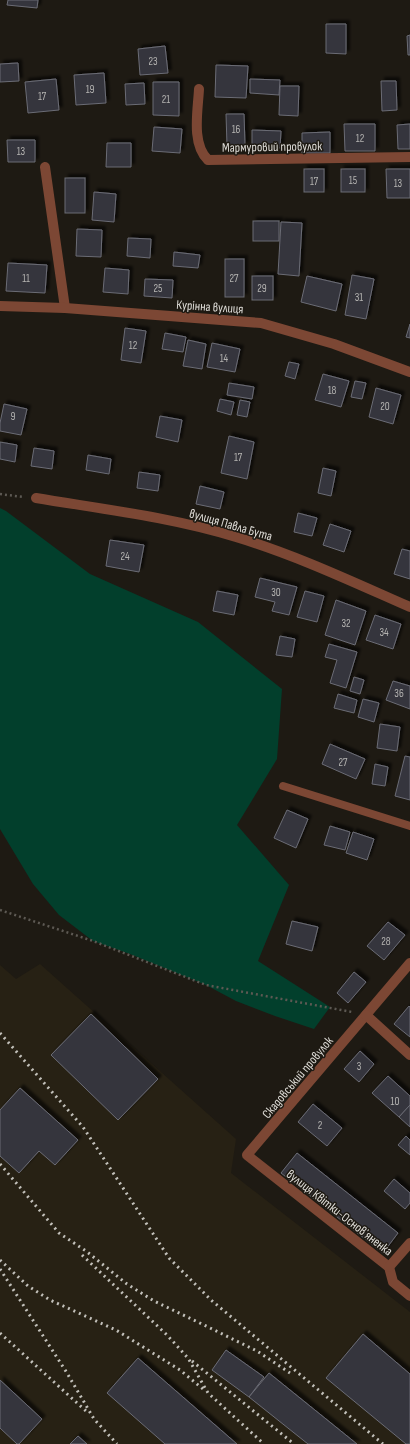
<svg xmlns="http://www.w3.org/2000/svg" width="410" height="1444" font-family="'Sofia Sans Condensed',sans-serif">
	<defs>
		<filter id="shadow"><feDropShadow dx="3.5" dy="-3.5" stdDeviation="1" flood-color="#0009"/></filter>
	</defs>
	<rect width="100%" height="100%" fill="#1e1a13"/>
	<!-- built -->
	<path fill="#272114" d="M40,964L236,1139L231,1173L410,1312V1444H0V965L16,979Z"/>
	<!-- green -->
	<path fill="#023f2c" d="M0,508L6,511L90,574L198,622L282,689L277,759L237,825L289,885L258,961L330,1007L314,1029L275,1016L236,1001L206,985L130,954L93,941L59,915L33,884L0,829Z"/>
	<!-- building -->
	<g fill="#34343d" stroke="#6b6c75" filter="url(#shadow)">
		<path d="M8,0H38L37,8L7,5Z"/>
		<path d="M326,24H346V54L326,53Z"/>
		<path d="M410,35V55H408L407,36Z"/>
		<path d="M165,46L168,73L140,75L138,49Z"/>
		<path d="M18,63L19,81L0,82V64Z"/>
		<path d="M216,65L248,66L246,98L215,97Z"/>
		<path d="M104,73L106,103L76,105L74,75Z"/>
		<path d="M56,79L59,110L28,113L25,82Z"/>
		<path d="M250,79L280,80L279,95L250,93Z"/>
		<path d="M381,81H396L397,110L382,111Z"/>
		<path d="M153,82H179V116L153,115Z"/>
		<path d="M144,83L145,104L126,105L125,84Z"/>
		<path d="M280,86H299L298,116L279,115Z"/>
		<path d="M226,114H244L245,145H227Z"/>
		<path d="M344,124H375V151H345Z"/>
		<path d="M410,124V149H398L397,125Z"/>
		<path d="M154,127L182,129L180,153L152,151Z"/>
		<path d="M252,130L281,131L280,148L252,147Z"/>
		<path d="M330,132V153H302V133Z"/>
		<path d="M7,140H35V162H8Z"/>
		<path d="M107,143H131V167H106Z"/>
		<rect x="304" y="169" width="20" height="23"/>
		<rect x="341" y="169" width="24" height="23"/>
		<path d="M386,169H410V198H387Z"/>
		<rect x="65" y="178" width="20" height="35"/>
		<path d="M94,192L116,194L114,222L92,220Z"/>
		<rect x="253" y="221" width="26" height="20"/>
		<path d="M281,222L302,223L299,276L278,274Z"/>
		<path d="M77,229L102,230L101,257L76,256Z"/>
		<path d="M128,238L151,239L150,258L127,256Z"/>
		<path d="M174,252L200,255L198,268L173,266Z"/>
		<rect x="225" y="259" width="19" height="38"/>
		<path d="M8,263L47,265L45,293L6,291Z"/>
		<path d="M105,268L129,270L128,294L103,292Z"/>
		<path d="M352,275L374,279L366,319L345,315Z"/>
		<rect x="252" y="276" width="21" height="24"/>
		<path d="M307,276L342,284L336,311L301,302Z"/>
		<path d="M145,279L173,280L172,298L144,296Z"/>
		<path d="M410,324V338L406,337Z"/>
		<path d="M125,328L146,331L141,363L121,360Z"/>
		<path d="M165,333L186,337L183,352L162,349Z"/>
		<path d="M188,340L206,344L202,369L183,366Z"/>
		<path d="M212,343L240,349L235,372L207,367Z"/>
		<path d="M289,362L299,364L295,379L285,376Z"/>
		<path d="M323,374L349,381L341,407L315,400Z"/>
		<path d="M355,381L366,383L362,399L351,397Z"/>
		<path d="M229,383L254,387L252,399L227,395Z"/>
		<path d="M376,388L401,395L393,424L369,417Z"/>
		<path d="M220,399L234,402L231,415L217,411Z"/>
		<path d="M240,400L250,402L247,417L237,415Z"/>
		<path d="M4,404L27,409L21,435L0,431V423Z"/>
		<path d="M160,416L182,420L178,442L156,437Z"/>
		<path d="M229,436L254,442L247,479L221,473Z"/>
		<path d="M0,442L17,445L15,462L0,459Z"/>
		<path d="M34,448L54,451L52,469L31,466Z"/>
		<path d="M88,455L111,459L109,474L86,470Z"/>
		<path d="M323,468L336,471L331,496L318,493Z"/>
		<path d="M139,472L160,475L158,491L137,488Z"/>
		<path d="M200,486L224,492L220,509L196,504Z"/>
		<path d="M298,513L317,518L312,536L294,532Z"/>
		<path d="M330,524L351,531L344,552L323,545Z"/>
		<path d="M110,540L144,545L139,572L106,566Z"/>
		<path d="M402,549L410,551V579L394,574Z"/>
		<path d="M260,578L297,587L289,615L272,611L275,602L255,597Z"/>
		<path d="M217,591L238,595L234,615L213,611Z"/>
		<path d="M305,591L324,596L317,622L297,617Z"/>
		<path d="M336,600L366,611L355,645L325,635Z"/>
		<path d="M375,615L401,624L393,649L366,640Z"/>
		<path d="M280,636L295,639L292,657L276,655Z"/>
		<path d="M329,644L357,652L346,688L330,683L337,660L325,657Z"/>
		<path d="M354,677L364,680L360,694L350,691Z"/>
		<path d="M393,681L410,686V709L386,700Z"/>
		<path d="M338,694L357,700L354,713L334,708Z"/>
		<path d="M363,699L379,703L374,722L358,717Z"/>
		<path d="M380,724L400,727L397,751L377,748Z"/>
		<path d="M330,744L365,759L356,779L322,764Z"/>
		<path d="M405,756L410,757V800L395,796Z"/>
		<path d="M375,764L388,767L385,786L372,784Z"/>
		<path d="M287,810L308,819L296,848L274,838Z"/>
		<path d="M330,826L350,832L345,850L324,845Z"/>
		<path d="M353,832L374,839L367,860L346,853Z"/>
		<path d="M292,921L318,927L312,951L286,944Z"/>
		<path d="M388,922L405,935L384,960L367,946Z"/>
		<path d="M354,972L366,982L348,1003L337,993Z"/>
		<path d="M409,1006L410,1007V1037L394,1024Z"/>
		<path d="M91,1014L158,1079L118,1120L51,1055Z"/>
		<path d="M360,1051L374,1064L359,1082L344,1069Z"/>
		<path d="M388,1076L410,1096V1105L399,1117L372,1093Z"/>
		<path d="M20,1088L78,1140L55,1165L39,1151L19,1173L0,1156V1110Z"/>
		<path d="M313,1104L342,1128L327,1146L298,1122Z"/>
		<path d="M410,1105V1127L399,1117Z"/>
		<path d="M406,1136L410,1140V1155L398,1145Z"/>
		<path d="M297,1153L398,1233L383,1253L281,1173Z"/>
		<path d="M394,1179L410,1193V1203L405,1209L384,1191Z"/>
		<path d="M363,1334L410,1374V1444H406L326,1378Z"/>
		<path d="M226,1350L264,1377L249,1397L212,1370Z"/>
		<path d="M138,1358L237,1444H165L107,1393Z"/>
		<path d="M269,1373L357,1444H308L249,1397Z"/>
		<path d="M0,1380L42,1419L19,1444H17L0,1428Z"/>
		<path d="M78,1436L87,1444H70Z"/>
	</g>
	<g fill="none" stroke-linecap="round" stroke-linejoin="round">
		<!-- path -->
		<g stroke="#5d5953" stroke-width="2.5" stroke-dasharray="2 3" stroke-linecap="butt">
			<path d="M0,494L23,497"/>
			<path d="M0,910L93,941L206,985L352,1012"/>
		</g>
		<!-- lane -->
		<path stroke="#7c4734" stroke-width="8" d="M283,786L410,826"/>
		<!-- street -->
		<g stroke="#7c4734" stroke-width="10">
			<path d="M199,89C198,110 191,144 208,160L410,157"/>
			<path d="M45,167L65,308"/>
			<path d="M0,306L65,308L261,323L334,344L410,372"/>
			<path d="M36,498C102,509 171,517 236,537C296,555 353,582 410,607"/>
			<path d="M410,963L247,1155L389,1267L393,1282L410,1296"/>
			<path d="M366,1015L410,1055"/>
			<path d="M389,1267L410,1243"/>
		</g>
		<!-- rail -->
		<g stroke="#c2c0ba" stroke-width="3" stroke-dasharray="2 4" stroke-linecap="butt">
			<path d="M0,1033L83,1127L169,1258L211,1300L383,1444"/>
			<path d="M0,1164L59,1233L86,1251L127,1284L154,1301L204,1325L257,1351L290,1373"/>
			<path d="M82,1255L167,1335L188,1358L208,1393L264,1444"/>
			<path d="M0,1260L28,1286L50,1300L116,1330L180,1370L203,1389"/>
			<path d="M0,1269L67,1373L94,1419L117,1444"/>
			<path d="M0,1333L87,1412"/>
			<path d="M192,1361L294,1444"/>
		</g>
	</g>
	<g text-anchor="middle" stroke-width="3" stroke-linejoin="round" paint-order="stroke">
		<!-- number labels -->
		<g font-size="11" fill="#b4b3b1">
			<text x="153" y="65">23</text>
			<text x="90" y="93">19</text>
			<text x="42" y="100">17</text>
			<text x="166" y="103">21</text>
			<text x="236" y="133">16</text>
			<text x="360" y="142">12</text>
			<text x="21" y="155">13</text>
			<text x="353" y="184">15</text>
			<text x="314" y="185">17</text>
			<text x="398" y="187">13</text>
			<text x="26" y="282">11</text>
			<text x="234" y="282">27</text>
			<text x="158" y="292">25</text>
			<text x="262" y="292">29</text>
			<text x="359" y="301">31</text>
			<text x="133" y="349">12</text>
			<text x="224" y="362">14</text>
			<text x="332" y="394">18</text>
			<text x="385" y="410">20</text>
			<text x="13" y="420">9</text>
			<text x="238" y="461">17</text>
			<text x="125" y="560">24</text>
			<text x="276" y="596">30</text>
			<text x="346" y="627">32</text>
			<text x="384" y="636">34</text>
			<text x="399" y="697">36</text>
			<text x="343" y="766">27</text>
			<text x="386" y="945">28</text>
			<text x="359" y="1070">3</text>
			<text x="395" y="1105">10</text>
			<text x="320" y="1129">2</text>
		</g>
		<!-- street labels -->
		<g font-size="13" fill="#dfddd8" stroke="#1e1a13">
			<text transform="translate(272 146) rotate(-1)" y="5">Мармуровий провулок</text>
			<text transform="translate(210 306) rotate(4)" y="5">Курінна вулиця</text>
			<text transform="translate(231 524) rotate(16)" y="5">вулиця Павла Бута</text>
			<text transform="translate(297 1077) rotate(-50)" y="5">Скадовський провулок</text>
			<text transform="translate(340 1212) rotate(38)" y="5">вулиця Квітки-Основʼяненка</text>
		</g>
	</g>
</svg>
